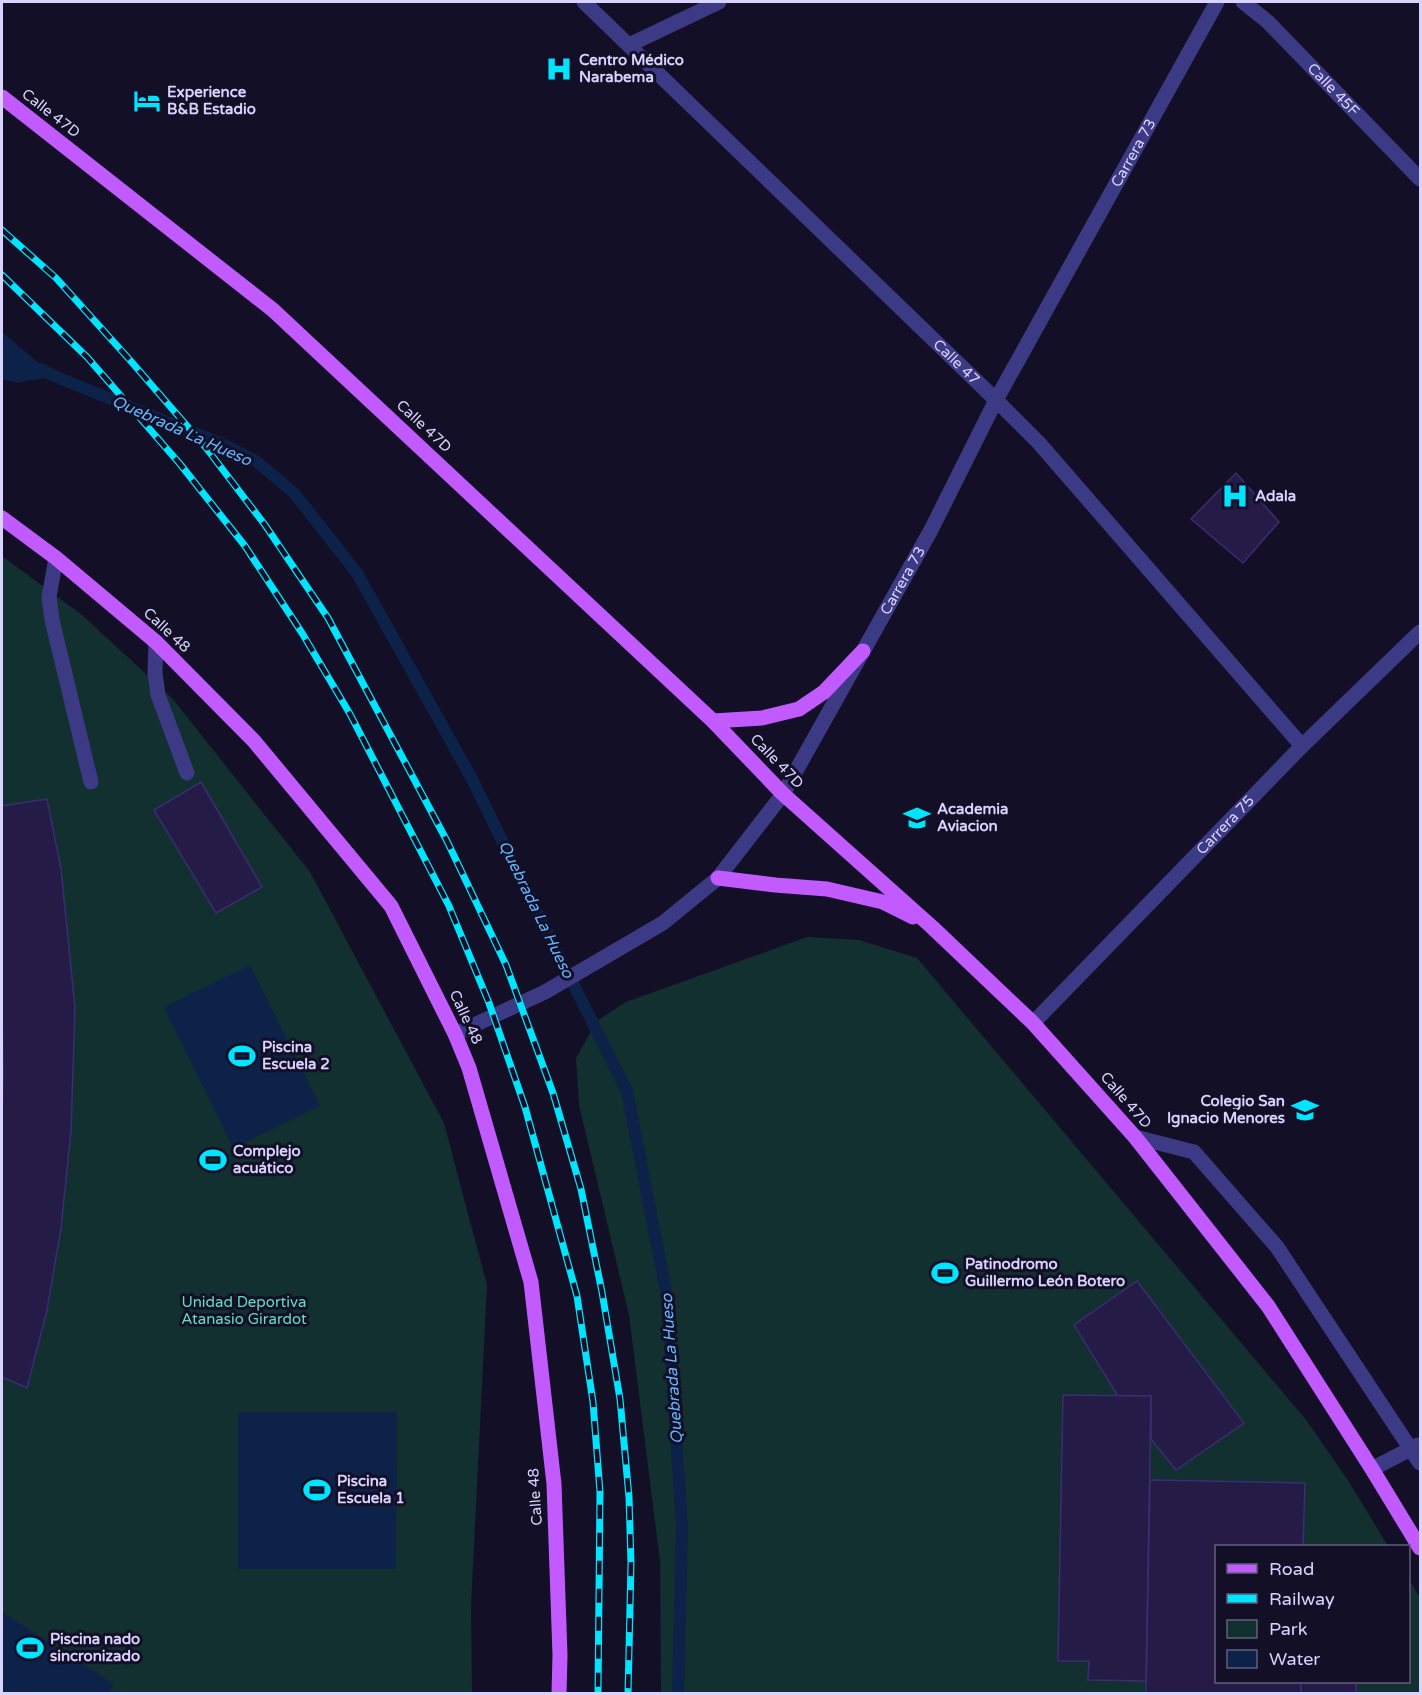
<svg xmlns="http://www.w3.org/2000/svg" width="1422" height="1695" font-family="'Varela Round',sans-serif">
	<rect width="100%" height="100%" fill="#130f26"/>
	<!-- green -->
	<g fill="#12302f">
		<path d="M2,556L82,615L172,698L310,872L444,1123L487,1285L471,1606L472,1693H2Z"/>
		<path d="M807,937L859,940L917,958L1307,1421L1349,1482L1388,1546H1216V1682H1408L1409,1579L1420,1598V1693H661L660,1561L629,1315L579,1105L576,1058L597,1021L626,1002Z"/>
	</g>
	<!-- water -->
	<g fill="#0c2248">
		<path d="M2,332L54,376L17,383L2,379Z"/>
		<path d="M250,965L320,1106L233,1148L164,1007Z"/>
		<path d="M238,1412H397L396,1569H238Z"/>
		<path d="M2,1612L114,1684L108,1693H2Z"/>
	</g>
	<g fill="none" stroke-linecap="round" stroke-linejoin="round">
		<!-- stream -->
		<path stroke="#0c2248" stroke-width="12" d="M41,369L54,376L220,443L256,461L294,493L357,573L472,779L532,902L627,1091L667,1296L682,1527L678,1694"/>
	</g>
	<!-- building -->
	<g fill="#241b47" stroke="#3b2d73" stroke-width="1.5">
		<path d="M1236,473L1279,522L1243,563L1191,519Z"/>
		<path d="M201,782L262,887L216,913L154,810Z"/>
		<path d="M47,799L61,869L75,1008L71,1131L61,1228L47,1310L27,1388L2,1377V1130L3,1072L2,1007V806Z"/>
		<path d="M1137,1281L1244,1423L1176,1470L1151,1439V1396H1118L1074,1325Z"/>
		<path d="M1063,1395L1151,1396L1146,1681L1088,1680L1089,1661H1058Z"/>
		<path d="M1150,1480L1305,1483L1303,1546H1216V1682H1301V1694H1146Z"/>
		<rect x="1301" y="1682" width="55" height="12"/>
	</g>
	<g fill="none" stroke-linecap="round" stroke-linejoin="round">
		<!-- minor -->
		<g stroke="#3d3a85" stroke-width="15">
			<path id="s1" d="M584,2L996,400L1039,443L1302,746"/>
			<path id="s2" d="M1243,2L1268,22L1420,179"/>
			<path d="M629,45L719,2"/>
			<path d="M56,558L49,597L52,620L91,782"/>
			<path d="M156,642L155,673L158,695L187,773"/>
			<path id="s3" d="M1033,1023L1302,746L1420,632"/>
			<path id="s4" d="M455,1034L545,992L663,923L718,878L783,794L931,530L996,400L1217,2"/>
			<path d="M1135,1137L1194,1152L1277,1247L1420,1463"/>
			<path d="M1372,1469L1418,1445"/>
		</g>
		<!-- major -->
		<g stroke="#c25bff" stroke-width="15">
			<path d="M2,97L273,310L713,721L783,794L932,927L1033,1023L1135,1137L1268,1306L1372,1469L1420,1548"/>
			<path d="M2,518L56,558L156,642L254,741L391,906L455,1034L469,1068L531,1282L554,1484L560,1655L559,1694"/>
			<path d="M713,721L762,718L799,709L824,692L863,651"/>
			<path d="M718,878L775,885L827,889L883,902L913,917"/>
		</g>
		<defs>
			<g id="rail">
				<path d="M2,230L56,278L129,359L207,449L265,525L328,618L447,841L506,965L553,1093L581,1189L602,1292L620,1399L629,1497L631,1563L628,1694"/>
				<path d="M2,275L87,357L180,464L245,546L302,633L350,714L449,906L489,1003L525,1107L577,1296L593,1402L600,1492L598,1694"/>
			</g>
		</defs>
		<!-- rail casing -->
		<use href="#rail" stroke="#00e5ff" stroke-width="7"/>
		<!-- rail -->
		<use href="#rail" stroke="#130f26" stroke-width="4.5" stroke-dasharray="14" stroke-linecap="butt"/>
	</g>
	<!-- icons -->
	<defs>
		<symbol id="hospital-bare" viewBox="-9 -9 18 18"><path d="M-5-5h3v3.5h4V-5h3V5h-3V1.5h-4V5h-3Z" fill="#00e5ff" stroke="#130f26" stroke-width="2.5" paint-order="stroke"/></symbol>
		<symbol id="hotel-bare" viewBox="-9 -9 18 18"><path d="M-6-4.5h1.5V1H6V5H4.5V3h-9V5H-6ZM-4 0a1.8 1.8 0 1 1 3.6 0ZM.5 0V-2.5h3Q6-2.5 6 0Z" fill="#00e5ff" stroke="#130f26" stroke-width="2.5" paint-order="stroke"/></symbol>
		<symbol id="university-bare" viewBox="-9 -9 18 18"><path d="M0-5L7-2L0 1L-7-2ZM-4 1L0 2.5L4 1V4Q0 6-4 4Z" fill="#00e5ff" stroke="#130f26" stroke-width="2.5" paint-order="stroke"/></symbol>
		<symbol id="stadium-bare" viewBox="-9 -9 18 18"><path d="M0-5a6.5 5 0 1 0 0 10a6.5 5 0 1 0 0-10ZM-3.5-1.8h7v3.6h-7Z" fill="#00e5ff" stroke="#130f26" stroke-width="2.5" paint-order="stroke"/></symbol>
		<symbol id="school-bare" viewBox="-9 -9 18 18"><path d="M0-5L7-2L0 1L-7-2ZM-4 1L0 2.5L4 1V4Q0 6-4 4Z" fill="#00e5ff" stroke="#130f26" stroke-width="2.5" paint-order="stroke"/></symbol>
	</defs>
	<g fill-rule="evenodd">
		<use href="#hospital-bare" x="540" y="50" width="38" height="38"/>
		<use href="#hotel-bare" x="128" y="82" width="38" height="38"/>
		<use href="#hospital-bare" x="1216" y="477" width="38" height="38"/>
		<use href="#university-bare" x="898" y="799" width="38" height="38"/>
		<use href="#stadium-bare" x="223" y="1037" width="38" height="38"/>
		<use href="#school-bare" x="1286" y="1091" width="38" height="38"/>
		<use href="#stadium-bare" x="194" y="1141" width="38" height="38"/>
		<use href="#stadium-bare" x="926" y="1254" width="38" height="38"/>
		<use href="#stadium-bare" x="298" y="1471" width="38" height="38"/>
		<use href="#stadium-bare" x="11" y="1629" width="38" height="38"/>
	</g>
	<g text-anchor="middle" stroke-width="6" stroke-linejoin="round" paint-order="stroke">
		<!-- poi labels -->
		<g font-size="15" font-weight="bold" fill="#d9d4ff" stroke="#130f26" text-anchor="start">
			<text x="579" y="65">Centro Médico<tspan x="579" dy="17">Narabema</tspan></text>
			<text x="167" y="97">Experience<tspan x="167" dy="17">B&amp;B Estadio</tspan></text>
			<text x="1255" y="501">Adala</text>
			<text x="937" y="814">Academia<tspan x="937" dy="17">Aviacion</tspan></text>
			<text x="262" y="1052">Piscina<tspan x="262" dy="17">Escuela 2</tspan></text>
			<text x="1285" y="1106" text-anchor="end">Colegio San<tspan x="1285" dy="17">Ignacio Menores</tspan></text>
			<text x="233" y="1156">Complejo<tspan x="233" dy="17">acuático</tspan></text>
			<text x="965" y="1269">Patinodromo<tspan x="965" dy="17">Guillermo León Botero</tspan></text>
			<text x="337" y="1486">Piscina<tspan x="337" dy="17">Escuela 1</tspan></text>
			<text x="50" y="1644">Piscina nado<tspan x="50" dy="17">sincronizado</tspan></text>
		</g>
		<!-- street labels -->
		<g font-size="15" fill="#d9d4ff" stroke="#130f26">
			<text dy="5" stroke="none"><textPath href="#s2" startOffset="126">Calle 45F</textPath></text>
			<text transform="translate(51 113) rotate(38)" y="5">Calle 47D</text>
			<text dy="5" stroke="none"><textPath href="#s4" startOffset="1144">Carrera 73</textPath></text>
			<text dy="5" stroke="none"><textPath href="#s1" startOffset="518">Calle 47</textPath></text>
			<text transform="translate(424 426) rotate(43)" y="5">Calle 47D</text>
			<text dy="5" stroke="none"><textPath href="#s4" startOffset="658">Carrera 73</textPath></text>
			<text transform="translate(167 630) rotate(43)" y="5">Calle 48</text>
			<text transform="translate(777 761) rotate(46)" y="5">Calle 47D</text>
			<text dy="5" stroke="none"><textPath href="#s3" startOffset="276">Carrera 75</textPath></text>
			<text transform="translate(466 1017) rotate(65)" y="5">Calle 48</text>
			<text transform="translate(1126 1100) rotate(49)" y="5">Calle 47D</text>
			<text transform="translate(535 1497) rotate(-94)" y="5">Calle 48</text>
		</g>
		<!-- park labels -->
		<g font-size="15" fill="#5fe0c0" stroke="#130f26">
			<text x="244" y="1307">Unidad Deportiva<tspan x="244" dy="17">Atanasio Girardot</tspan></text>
		</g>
		<!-- water labels -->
		<g font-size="16" font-style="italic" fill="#62b6ff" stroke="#130f26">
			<text transform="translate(182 430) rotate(24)" y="6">Quebrada La Hueso</text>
			<text transform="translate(537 909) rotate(64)" y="6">Quebrada La Hueso</text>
			<text transform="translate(671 1369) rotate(-94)" y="6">Quebrada La Hueso</text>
		</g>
	</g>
	<!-- border -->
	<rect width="1422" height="1695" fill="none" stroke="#d9d4ff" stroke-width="6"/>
	<!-- legend -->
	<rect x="1215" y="1545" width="195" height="138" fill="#130f26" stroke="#625e7d" stroke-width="1.5"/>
	<rect x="1227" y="1564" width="30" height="9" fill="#c25bff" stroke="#625e7d" stroke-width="1.5"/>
	<text x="1269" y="1575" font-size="18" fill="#d9d4ff">Road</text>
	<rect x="1227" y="1594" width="30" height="9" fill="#00e5ff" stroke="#625e7d" stroke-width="1.5"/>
	<text x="1269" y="1605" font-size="18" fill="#d9d4ff">Railway</text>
	<rect x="1227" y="1620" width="30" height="18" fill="#12302f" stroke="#625e7d" stroke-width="1.5"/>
	<text x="1269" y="1635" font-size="18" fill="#d9d4ff">Park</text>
	<rect x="1227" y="1650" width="30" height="18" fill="#0c2248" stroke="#625e7d" stroke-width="1.5"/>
	<text x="1269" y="1665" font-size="18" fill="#d9d4ff">Water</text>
</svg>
